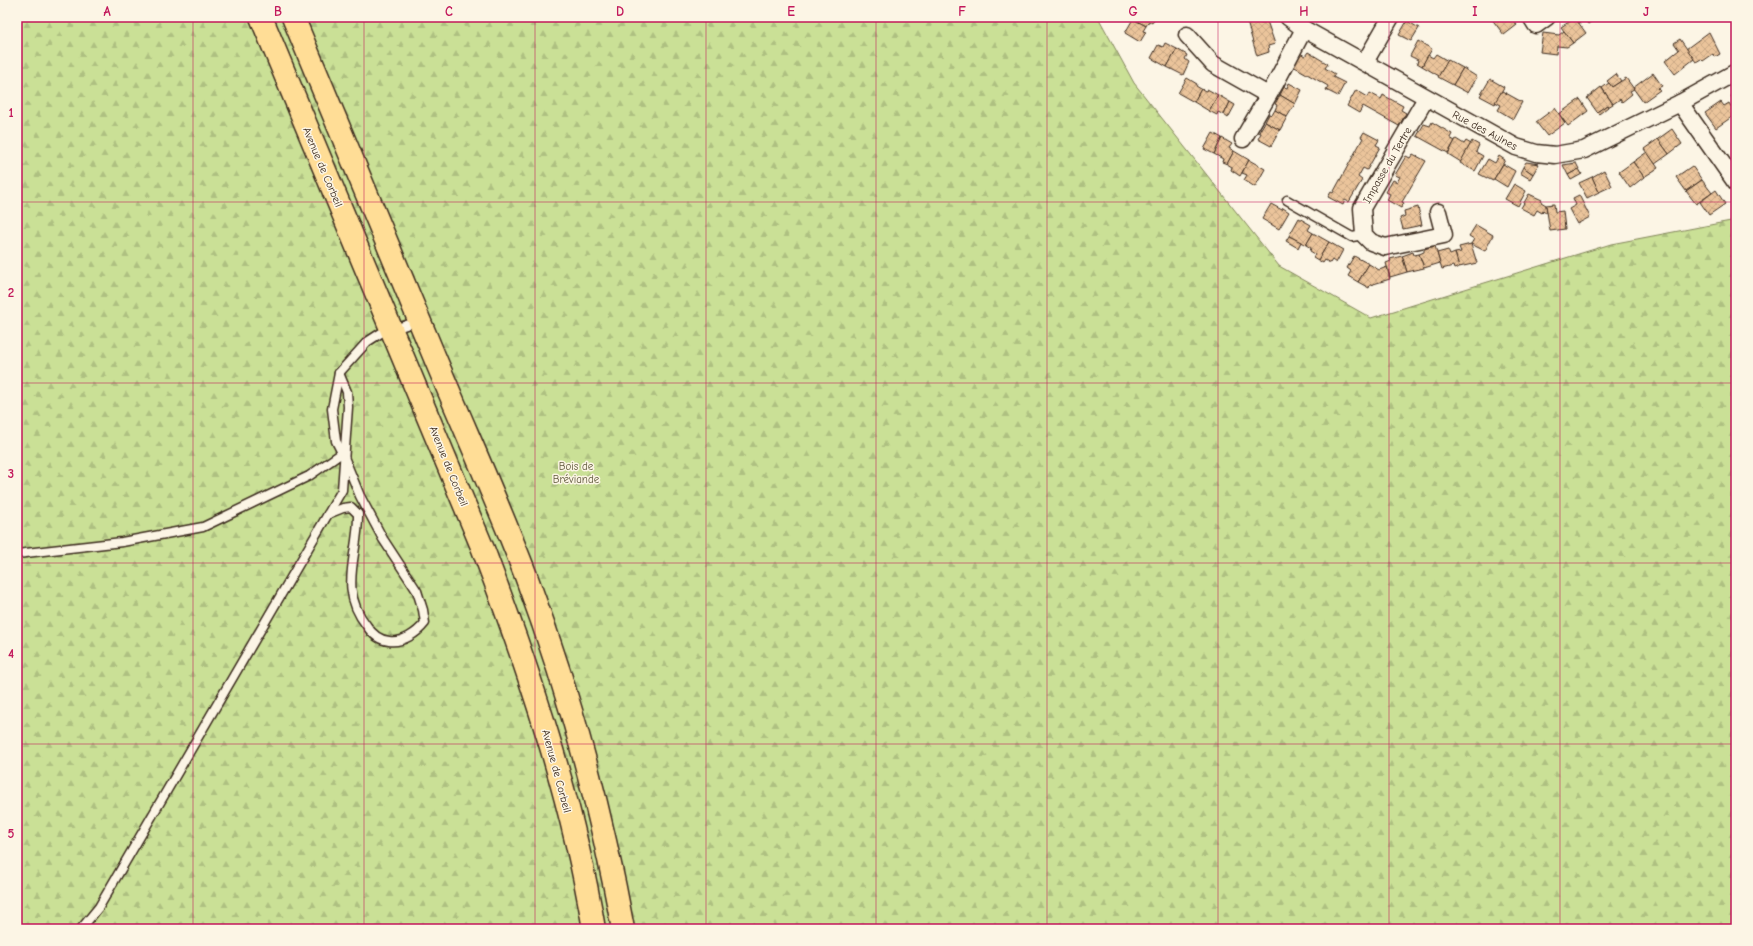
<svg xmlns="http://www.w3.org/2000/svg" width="1753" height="946" font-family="'Comic Neue',sans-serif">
	<defs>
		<pattern id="forest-firs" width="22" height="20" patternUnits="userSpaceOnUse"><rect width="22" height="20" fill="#cae096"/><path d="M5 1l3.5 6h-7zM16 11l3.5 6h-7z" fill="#aec081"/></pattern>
		<pattern id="building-cross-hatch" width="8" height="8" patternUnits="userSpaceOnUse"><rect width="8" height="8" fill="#ebc49b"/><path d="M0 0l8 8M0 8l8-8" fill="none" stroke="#caa985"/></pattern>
	</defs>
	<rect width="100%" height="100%" fill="#fcf5e5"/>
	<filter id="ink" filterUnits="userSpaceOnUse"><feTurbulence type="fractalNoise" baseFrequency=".025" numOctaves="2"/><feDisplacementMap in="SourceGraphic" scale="8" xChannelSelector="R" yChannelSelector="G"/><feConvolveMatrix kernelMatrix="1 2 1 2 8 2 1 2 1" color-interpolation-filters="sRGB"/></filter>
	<g filter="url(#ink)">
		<!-- forest -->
		<path fill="url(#forest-firs)" stroke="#82855a" d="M17,17H1098L1134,83L1279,266L1371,318L1611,244L1736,220V929H17Z"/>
		<!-- building -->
		<g fill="url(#building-cross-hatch)" stroke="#3b2a1e">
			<path d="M1135,17H1155L1152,23L1149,21L1146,26L1133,19Z"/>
			<path d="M1411,17H1423L1425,18L1421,23Z"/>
			<path d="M1493,17H1511L1517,25L1504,35L1491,18Z"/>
			<path d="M1574,17H1597L1588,24L1584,19L1579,23Z"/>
			<path d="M1259,18L1260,23L1267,21L1275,44L1268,46L1269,52L1257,56L1247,22Z"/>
			<path d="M1575,18L1586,33L1573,43L1561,27Z"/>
			<path d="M1133,19L1146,26L1143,31L1146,32L1140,42L1125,33Z"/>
			<path d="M1407,21L1419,28L1411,41L1399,35Z"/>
			<path d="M1564,31L1573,43L1567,47L1557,46L1556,54L1540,52L1543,33L1559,35Z"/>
			<path d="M1709,32L1720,54L1715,57L1713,54L1703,61L1701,59L1696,62L1686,49Z"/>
			<path d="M1680,39L1694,59L1675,74L1665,61L1679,50L1674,43Z"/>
			<path d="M1418,41L1432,49L1422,66L1417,63L1418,60L1410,56Z"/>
			<path d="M1165,43L1177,49L1167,67L1151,58L1158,45L1163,47Z"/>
			<path d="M1177,49L1187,55L1185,59L1189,62L1183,75L1167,67Z"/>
			<path d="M1308,52L1328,64L1325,68L1335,74L1333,77L1345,83L1338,96L1326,90L1328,86L1293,66L1300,53L1305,56Z"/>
			<path d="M1436,54L1448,61L1439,76L1422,66L1428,55L1433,58Z"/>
			<path d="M1448,60L1463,68L1453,85L1438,77Z"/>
			<path d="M1463,68L1477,77L1468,93L1453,85Z"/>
			<path d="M1653,73L1662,86L1658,88L1660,90L1643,102L1633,88Z"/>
			<path d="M1616,74L1621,81L1612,87L1607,81Z"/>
			<path d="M1187,78L1197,84L1196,86L1201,89L1194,102L1178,93Z"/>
			<path d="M1626,78L1634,89L1630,91L1632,94L1622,102L1620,99L1613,104L1602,88L1609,83L1612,87Z"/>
			<path d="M1490,79L1504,87L1495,104L1480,96Z"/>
			<path d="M1289,83L1302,90L1295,104L1280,95L1284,87L1287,88Z"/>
			<path d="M1601,87L1613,104L1608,107L1607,105L1597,112L1587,98Z"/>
			<path d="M1201,89L1206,91L1207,89L1218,95L1209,111L1194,102Z"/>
			<path d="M1356,90L1368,97L1370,93L1381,99L1383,95L1403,106L1401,110L1406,113L1399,126L1363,106L1359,113L1347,106Z"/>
			<path d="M1502,91L1522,102L1513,119L1498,110L1501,105L1495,102Z"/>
			<path d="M1736,92V103L1731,96Z"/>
			<path d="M1218,95L1230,102L1224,115L1218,112L1217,115L1209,111Z"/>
			<path d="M1280,95L1295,104L1287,117L1275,110L1277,105L1275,104Z"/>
			<path d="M1580,99L1588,111L1568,126L1559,114Z"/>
			<path d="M1230,102L1235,105L1228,118L1224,115Z"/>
			<path d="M1721,102L1724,106L1729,103L1736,114L1716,128L1705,113Z"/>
			<path d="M1607,105L1608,107L1599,114L1597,112Z"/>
			<path d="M1555,108L1565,123L1547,136L1536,122Z"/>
			<path d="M1275,110L1287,117L1280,130L1265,122L1269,114L1272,115Z"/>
			<path d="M1265,122L1280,130L1271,146L1258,139L1261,133L1259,132Z"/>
			<path d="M1432,122L1452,134L1450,138L1455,141L1448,153L1417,136L1424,124L1430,126Z"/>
			<path d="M1672,129L1682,144L1669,154L1658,139Z"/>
			<path d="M1364,132L1379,140L1376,145L1380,147L1367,170L1363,168L1358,177L1362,180L1349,202L1345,200L1343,205L1328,197L1331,192L1333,193L1363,138L1361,137Z"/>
			<path d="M1213,133L1222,138L1214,154L1204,149Z"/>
			<path d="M1222,138L1232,144L1229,148L1234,151L1227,164L1222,162L1223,159L1214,154Z"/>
			<path d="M1456,139L1464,144L1466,141L1471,144L1461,162L1448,154Z"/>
			<path d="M1658,139L1669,154L1655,164L1644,149Z"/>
			<path d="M1472,141L1479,145L1476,152L1483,156L1475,171L1460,163Z"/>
			<path d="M1234,151L1249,160L1240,176L1231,170L1232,167L1227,164Z"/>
			<path d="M1647,152L1658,168L1644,177L1633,162Z"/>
			<path d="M1413,154L1426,161L1402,202L1404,203L1401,208L1387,200L1390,194L1386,192L1393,180L1397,182L1400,177L1395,175L1406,156L1410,158Z"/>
			<path d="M1499,156L1505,160L1493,181L1479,174L1488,159L1495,163Z"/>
			<path d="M1249,160L1265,169L1255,187L1244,180L1247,175L1242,173Z"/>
			<path d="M1526,162L1539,164L1533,174L1523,167Z"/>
			<path d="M1633,162L1644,177L1630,188L1619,172Z"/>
			<path d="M1576,163L1579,169L1568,175L1563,165Z"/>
			<path d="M1503,164L1515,171L1507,187L1494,179Z"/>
			<path d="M1692,166L1702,180L1686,191L1676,177Z"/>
			<path d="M1523,167L1533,174L1530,179L1520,173Z"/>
			<path d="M1579,169L1582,174L1571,180L1568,175Z"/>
			<path d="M1604,170L1612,186L1599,192L1592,177Z"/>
			<path d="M1592,177L1599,192L1587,198L1579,183Z"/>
			<path d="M1702,180L1712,193L1696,204L1686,191Z"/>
			<path d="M1514,184L1526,191L1518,206L1505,199Z"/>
			<path d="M1716,190L1725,204L1709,215L1700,202Z"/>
			<path d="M1529,194L1542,200L1541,202L1546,205L1547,213L1543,210L1542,213L1537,210L1534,215L1521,208Z"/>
			<path d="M1579,195L1590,217L1577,224L1569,209L1576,205L1573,198Z"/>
			<path d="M1271,204L1282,210L1283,208L1289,212L1279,229L1262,219Z"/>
			<path d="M1554,204L1555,212L1563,211L1565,229L1550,231L1546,205Z"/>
			<path d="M1418,207L1422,225L1403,229L1400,218L1405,216L1404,211Z"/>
			<path d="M1299,218L1311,225L1308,230L1313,233L1306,245L1289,236Z"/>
			<path d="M1476,225L1493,235L1485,251L1471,244L1474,239L1469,236Z"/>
			<path d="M1313,233L1329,242L1318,260L1313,257L1315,254L1310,251L1311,248L1306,245Z"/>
			<path d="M1289,236L1301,242L1298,248L1286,241Z"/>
			<path d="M1329,242L1343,250L1336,263L1332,260L1330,263L1325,260L1323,263L1318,260Z"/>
			<path d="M1471,244L1477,263L1459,267L1455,253L1461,252L1459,247Z"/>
			<path d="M1435,246L1440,263L1424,268L1419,254L1424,252V249Z"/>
			<path d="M1448,250L1450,255L1455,253L1459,267L1454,269L1453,266L1442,269L1437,253Z"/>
			<path d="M1413,252L1414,255L1419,254L1424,268L1407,272L1402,256Z"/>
			<path d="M1354,256L1369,264L1358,282L1348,276L1351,271L1347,268Z"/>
			<path d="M1402,256L1407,272L1390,277L1386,263L1391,261L1390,259Z"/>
			<path d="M1369,264L1379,270L1387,267L1390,279L1370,285L1369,288L1358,282Z"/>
		</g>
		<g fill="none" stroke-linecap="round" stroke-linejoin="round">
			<defs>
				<g id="service">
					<path d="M1287,200L1352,237L1364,235"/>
					<path d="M328,514L343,508L351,507L358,514C359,555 337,589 367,626C372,634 380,640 389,641C403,643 417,633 425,623L423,610L417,591L383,539L360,496L344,457L336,441L332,409L339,373L367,342L381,333L419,321"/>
					<path d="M17,554L122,542L203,527L309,476L342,453"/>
					<path d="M81,929L99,907L342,490L348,407L347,392L339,373"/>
				</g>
				<g id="minor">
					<path d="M1288,17L1304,29L1516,147L1536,153L1555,155L1584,150L1680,103L1736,72"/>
					<path d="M1531,17L1536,25L1547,17"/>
					<path d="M1187,35L1213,64L1268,95"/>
					<path d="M1365,62L1391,17"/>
					<path d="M1426,98L1362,208L1364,235L1371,242L1385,247L1444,235L1438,212"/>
					<path d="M1680,103L1736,183"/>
					<path d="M1243,139L1275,84L1304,29"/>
				</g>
				<g id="primary">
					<path d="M261,17L483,549C530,673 572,798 594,929"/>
					<path d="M293,17C339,128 386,239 432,351C463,426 497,500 526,576C569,691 601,809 623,929"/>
				</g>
			</defs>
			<!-- service casing -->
			<use href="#service" stroke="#3b2a1e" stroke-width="11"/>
			<!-- minor casing -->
			<use href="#minor" stroke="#3b2a1e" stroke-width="19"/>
			<!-- primary casing -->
			<use href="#primary" stroke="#3b2a1e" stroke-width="25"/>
			<!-- service -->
			<use href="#service" stroke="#fcf5e5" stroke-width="8"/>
			<!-- minor -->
			<use href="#minor" stroke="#fcf5e5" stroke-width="16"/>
			<!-- primary -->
			<use href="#primary" stroke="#ffdd96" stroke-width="22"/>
		</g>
	</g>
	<!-- grid -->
	<path fill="none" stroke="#c2185b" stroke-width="1" stroke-opacity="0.55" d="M193,17V929M364,17V929M535,17V929M706,17V929M876,17V929M1047,17V929M1218,17V929M1389,17V929M1560,17V929M17,202H1736M17,383H1736M17,563H1736M17,744H1736"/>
	<g text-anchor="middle" stroke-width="3" stroke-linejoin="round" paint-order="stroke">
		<!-- street labels -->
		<g font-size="11" fill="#3b2a1e" stroke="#fcf5e5">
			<text transform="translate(1485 130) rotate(28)" y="4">Rue des Aulnes</text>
			<text transform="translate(1387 165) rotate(-60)" y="4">Impasse du Tertre</text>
			<text transform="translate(323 167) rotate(67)" y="4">Avenue de Corbeil</text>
			<text transform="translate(449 466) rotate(68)" y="4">Avenue de Corbeil</text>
			<text transform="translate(557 771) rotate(75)" y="4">Avenue de Corbeil</text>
		</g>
		<!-- park labels -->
		<g font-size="11" fill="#5f583c" stroke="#fcf5e5">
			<text x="576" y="470">Bois de<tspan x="576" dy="13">Bréviande</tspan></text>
		</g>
	</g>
	<!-- margin -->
	<rect width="1753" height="946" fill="none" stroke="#fcf5e5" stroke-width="44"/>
	<rect x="22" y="22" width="1709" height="902" fill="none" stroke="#c2185b" stroke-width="1.5"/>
	<g font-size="13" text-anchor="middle" font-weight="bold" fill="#c2185b">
		<text x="107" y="16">A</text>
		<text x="278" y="16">B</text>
		<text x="449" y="16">C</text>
		<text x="620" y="16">D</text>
		<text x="791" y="16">E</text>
		<text x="962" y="16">F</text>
		<text x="1133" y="16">G</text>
		<text x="1304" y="16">H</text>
		<text x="1475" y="16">I</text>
		<text x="1646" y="16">J</text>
		<text x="11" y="117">1</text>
		<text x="11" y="297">2</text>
		<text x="11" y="478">3</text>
		<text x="11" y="658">4</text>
		<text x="11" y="838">5</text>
	</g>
</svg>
